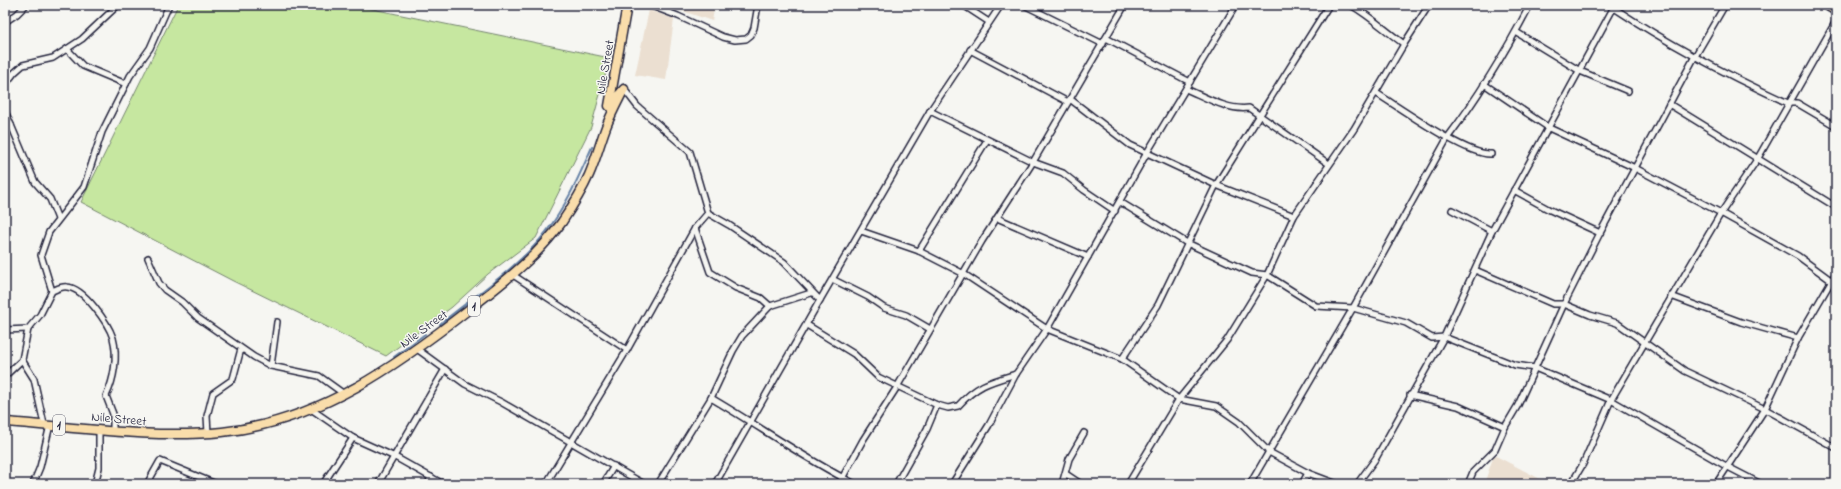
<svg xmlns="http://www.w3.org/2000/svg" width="1841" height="489" font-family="'Indie Flower',sans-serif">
	<rect width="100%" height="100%" fill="#f6f6f2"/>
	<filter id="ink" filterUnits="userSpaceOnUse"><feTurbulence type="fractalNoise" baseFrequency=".025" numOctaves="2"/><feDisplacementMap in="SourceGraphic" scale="8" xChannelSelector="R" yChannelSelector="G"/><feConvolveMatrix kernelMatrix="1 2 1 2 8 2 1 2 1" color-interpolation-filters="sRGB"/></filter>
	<g filter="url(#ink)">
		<!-- built -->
		<g fill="#ebdfd1">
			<path d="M653,5H715L712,21L680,10Z"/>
			<path d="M649,10L674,19L666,80L635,75Z"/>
			<path d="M1494,455L1550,484H1484Z"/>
		</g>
		<!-- green -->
		<path fill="#c6e7a0" stroke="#74846e" d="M178,5H353L610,58L591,127L536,238L488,274L452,307L386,356L233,281L81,202Z"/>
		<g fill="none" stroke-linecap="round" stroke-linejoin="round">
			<!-- stream -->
			<g stroke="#6682a6" stroke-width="2">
				<path d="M440,324C473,297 520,266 546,232C566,207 579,176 592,147"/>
				<path d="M394,357L425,334"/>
				<path d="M349,386L355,383"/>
			</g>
			<defs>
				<g id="street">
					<path d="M649,5L678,16L723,37L735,40L746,39L751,35L754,28L758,5"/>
					<path d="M963,5L989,22"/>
					<path d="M1024,5L1103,44"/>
					<path d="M1351,5C1370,16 1386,31 1404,44"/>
					<path d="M1614,8C1670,45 1727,75 1788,103H1797L1836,126"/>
					<path d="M5,22L17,14L26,5"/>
					<path d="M1516,32L1580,71L1628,91"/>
					<path d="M1106,38L1190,82"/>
					<path d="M67,49L83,66L126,84"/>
					<path d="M970,50L1068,102"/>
					<path d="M1484,84L1549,128L1635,168L1721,213L1798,256L1836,284"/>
					<path d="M5,85L14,73L23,65L53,58L82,39L118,5"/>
					<path d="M1186,89C1205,97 1228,111 1249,108L1329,164"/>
					<path d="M1376,93C1399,107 1467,156 1491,154"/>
					<path d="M1070,99L1130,145L1216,185L1294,216"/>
					<path d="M1669,104L1836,207"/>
					<path d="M5,111L11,125"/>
					<path d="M930,111L1033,162L1063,173L1084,190L1115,211"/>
					<path d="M5,123L11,125L35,182L50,199L58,219"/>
					<path d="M1514,190L1548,209L1600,233"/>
					<path d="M1120,202L1187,243L1252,273L1267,275L1316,306L1353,308L1406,323L1432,338L1444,337L1515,365L1535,368L1611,400L1726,466L1761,484"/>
					<path d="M1452,210L1492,231"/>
					<path d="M708,213L729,225L784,262L820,300L930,111L1001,5"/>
					<path d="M997,218L1088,257"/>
					<path d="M695,228L710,272L736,288L761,298L770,306"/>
					<path d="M861,231L919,251L964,274L1047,329L1122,359L1179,399L1227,340L1267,275L1294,216L1354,129L1404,44L1429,5"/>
					<path d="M919,251L987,140"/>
					<path d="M148,258L159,283L165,290L182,302L198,318L254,357L271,366L319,376L344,394"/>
					<path d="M1475,270L1553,304H1564L1590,315L1617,323L1685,371L1765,409L1836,448"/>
					<path d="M513,275L627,350"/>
					<path d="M834,280L868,297L884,308L906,315L930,329"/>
					<path d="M52,291C57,289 62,286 67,287C84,288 108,323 113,338C118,356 114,380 106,396L113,414V430"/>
					<path d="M1671,296L1741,322L1798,338"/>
					<path d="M807,325L854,354L878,377L937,405L948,408L958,406C977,385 989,382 1016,374"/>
					<path d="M5,330L28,329"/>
					<path d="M417,349L465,384L501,402L644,484"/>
					<path d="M1122,359L1158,305L1216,185L1329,5"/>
					<path d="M22,360L34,379L44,424"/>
					<path d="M271,366L277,322"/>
					<path d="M5,376L22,360L28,329L40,315L52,291L41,255L49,232L84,187L102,132L130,76L150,48L169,5"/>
					<path d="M1410,395L1458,406L1505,427"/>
					<path d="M711,398C759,426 805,459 855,484"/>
					<path d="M311,409L353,438L395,457L443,484"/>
					<path d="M208,433L207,416L213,393L233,379L241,349"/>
					<path d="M1066,474L1081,484"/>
					<path d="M33,484L40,467L50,425"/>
					<path d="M95,484L99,468V429"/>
					<path d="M147,484L160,461L216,484"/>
					<path d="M323,484L353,438"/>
					<path d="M378,484L445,369"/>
					<path d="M428,484L431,477"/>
					<path d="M546,484L627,350L695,228L708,213L690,152L637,106L624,89"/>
					<path d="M603,484L614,466"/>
					<path d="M658,484L711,398L733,351L742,336L770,306L811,293"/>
					<path d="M715,484L820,300"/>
					<path d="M839,484L863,440L897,387L982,241L1033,162L1125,5"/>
					<path d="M896,484L927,429L937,405"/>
					<path d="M952,484L989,425L1016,374L1047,329L1148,151L1236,5"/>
					<path d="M1062,484L1069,459L1084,433"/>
					<path d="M1128,484L1179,399L1216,406L1239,422L1269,452L1308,473L1337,484"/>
					<path d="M1250,484L1353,308L1448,137C1479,96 1506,51 1530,5"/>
					<path d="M1302,484L1308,473"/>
					<path d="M1357,484L1376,458L1444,337L1492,231L1615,5"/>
					<path d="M1468,484L1473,472L1495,450L1505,427L1518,405L1564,304L1600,233L1694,58L1725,5"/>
					<path d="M1571,484L1583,464L1611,400L1721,213L1758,158L1836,21"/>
					<path d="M1716,484L1765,409L1798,338L1836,273"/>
				</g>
				<g id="primary">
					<path d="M1826,5L1836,11"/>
					<path d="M5,422C75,427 152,439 222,432C319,422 398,365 472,307C505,281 537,257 562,222C572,207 582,191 589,175C596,159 600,143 606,127C611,114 618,101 624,89L609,106L627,5"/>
				</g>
			</defs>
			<!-- street casing -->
			<use href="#street" stroke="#22223b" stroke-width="8"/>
			<!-- primary casing -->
			<use href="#primary" stroke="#22223b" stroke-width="11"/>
			<!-- street -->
			<use href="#street" stroke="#f6f6f2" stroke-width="5"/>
			<!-- primary -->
			<use href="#primary" stroke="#f9ddab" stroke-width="8"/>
		</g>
	</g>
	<g text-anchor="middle" stroke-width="3" stroke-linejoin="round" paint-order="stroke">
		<!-- shield labels -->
		<g fill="#f6f6f2" stroke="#626272" stroke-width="1">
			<rect x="468" y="296" width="12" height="20" rx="3"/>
			<rect x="53" y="415" width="12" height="20" rx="3"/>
		</g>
		<g font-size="12" font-weight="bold" fill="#22223b">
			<text x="474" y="310">1</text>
			<text x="59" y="429">1</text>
		</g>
		<!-- street labels -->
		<g font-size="13" fill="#22223b" stroke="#f6f6f2">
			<text transform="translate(604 67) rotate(-80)" y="5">Nile Street</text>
			<text transform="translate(423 328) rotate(-36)" y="5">Nile Street</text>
			<text transform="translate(119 418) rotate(5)" y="5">Nile Street</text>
		</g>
	</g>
	<!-- margin -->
	<rect width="1841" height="489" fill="none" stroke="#f6f6f2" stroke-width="20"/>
	<rect x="10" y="10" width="1821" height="469" fill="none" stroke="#22223b" stroke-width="1.5" filter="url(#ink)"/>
</svg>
